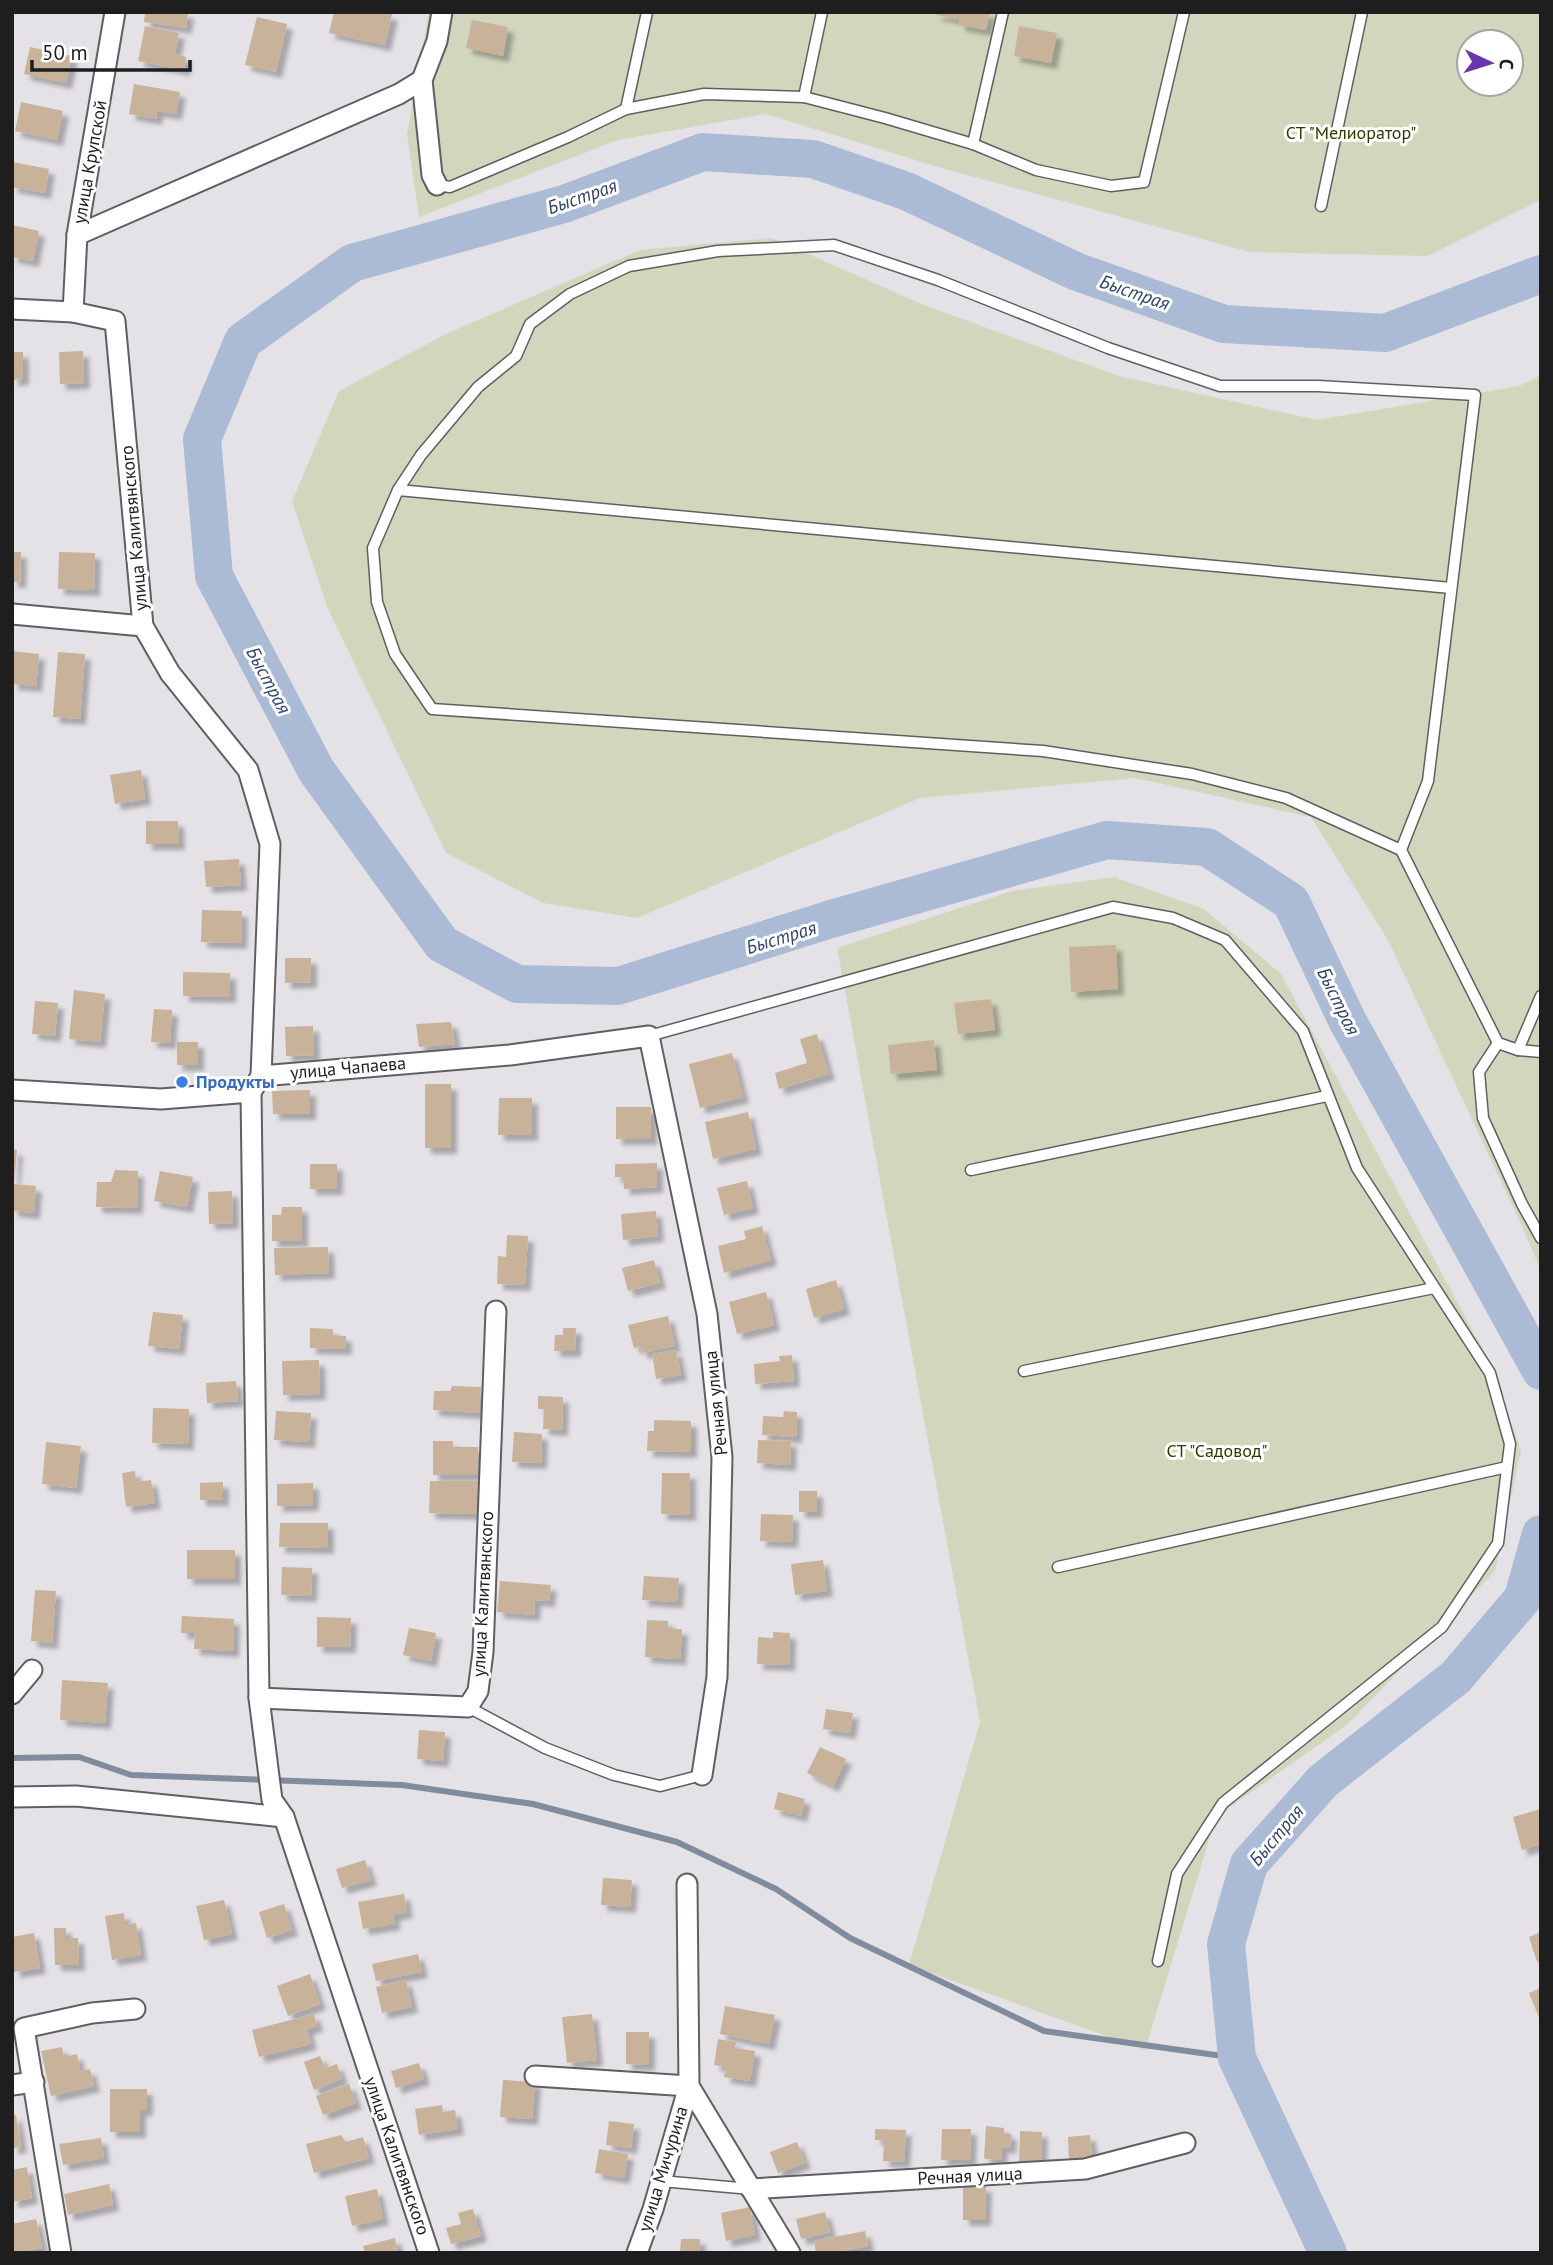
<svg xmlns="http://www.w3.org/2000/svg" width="1553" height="2265" font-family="'PT Sans',sans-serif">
	<defs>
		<filter id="shadow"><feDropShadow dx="6" dy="6" stdDeviation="2" flood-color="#0004"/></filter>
	</defs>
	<rect width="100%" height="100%" fill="#e5e2e7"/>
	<!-- green -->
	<g fill="#d2d6bd" fill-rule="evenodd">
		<path d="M429,12H1541V200L1427,256L1250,252L938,167L766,114L618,140L419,217L407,134ZM1469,42H1511V84H1469Z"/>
		<path d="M772,238L924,305L1119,376L1317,420L1519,386L1541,375V1271L1520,1222L1389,942L1311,817L1135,778L920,798L637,918L543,903L446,853L328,609L292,501L339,391L448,333L640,250Z"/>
		<path d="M1114,877L1204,909L1281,974L1490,1363L1521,1451L1495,1571L1348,1724L1216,1817L1145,2050L909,1965L980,1722L837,948L1012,891Z"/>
	</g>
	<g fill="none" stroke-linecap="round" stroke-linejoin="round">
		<!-- stream -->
		<path stroke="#818b9e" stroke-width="6" d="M12,1758L79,1757L131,1775L402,1785L533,1804L677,1842L776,1889L850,1938L1044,2031L1237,2058"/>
		<!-- river -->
		<g stroke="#abbad5" stroke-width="38">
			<path d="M1541,274L1385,333L1224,324L1075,271L906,191L813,159L703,152L564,204L352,263L243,341L202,439L214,576L316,770L442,944L517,984L618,986L831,919L1107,840L1207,847L1291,902L1347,1020L1541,1371"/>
			<path d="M1328,2253L1237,2058L1226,1944L1249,1864L1323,1781L1456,1677L1523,1598L1541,1534"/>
		</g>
	</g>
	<!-- building -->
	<g fill="#c8b29a" filter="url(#shadow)">
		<path d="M145,12H188L186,28L144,22Z"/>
		<path d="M334,12L392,14L385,45L329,33Z"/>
		<path d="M936,12H990L986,30L959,25L960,19L936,15Z"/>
		<path d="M257,17L287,24L276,72L245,65Z"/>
		<path d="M472,20L508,27L503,56L466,48Z"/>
		<path d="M145,26L179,33L175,54L186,57L184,70L138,61Z"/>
		<path d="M1019,26L1057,33L1051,63L1014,56Z"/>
		<path d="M30,47L72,56L66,83L24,74Z"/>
		<path d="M134,84L180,92L176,114L157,111L156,119L129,114Z"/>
		<path d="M21,102L63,111L57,140L15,131Z"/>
		<path d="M12,162L49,169L45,193L12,187Z"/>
		<path d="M12,225L39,231L33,261L12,257Z"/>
		<path d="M83,351L84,383L60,384L59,352Z"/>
		<path d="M12,352H23V379L12,380Z"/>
		<path d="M12,552H21L20,582H12Z"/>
		<path d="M59,552L95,553L94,590L58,589Z"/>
		<path d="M12,651L39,654L36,686L12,684Z"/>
		<path d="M58,652L85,654L80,719L53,717Z"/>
		<path d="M141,770L145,799L115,804L110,775Z"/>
		<path d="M146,821H178L179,844H146Z"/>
		<path d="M239,859L241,885L206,887L204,861Z"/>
		<path d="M202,910L242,911L241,943L201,942Z"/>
		<path d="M1116,945L1118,989L1071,992L1069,947Z"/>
		<path d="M285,958H311V982L285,983Z"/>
		<path d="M183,972L230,973V997L183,996Z"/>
		<path d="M74,990L105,994L100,1042L69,1039Z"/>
		<path d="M991,999L995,1030L958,1034L954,1003Z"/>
		<path d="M35,1001L58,1003L55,1036L32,1034Z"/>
		<path d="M154,1009L172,1010L170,1043L151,1042Z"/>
		<path d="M451,1022L455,1044L419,1047L416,1024Z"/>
		<path d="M313,1026L314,1055L286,1056L285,1027Z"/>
		<path d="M817,1034L829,1074L779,1089L775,1073L807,1063L800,1039Z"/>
		<path d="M934,1040L937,1070L891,1074L888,1045Z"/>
		<rect x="177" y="1042" width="21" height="23"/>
		<path d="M732,1053L743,1097L700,1108L689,1064Z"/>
		<rect x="425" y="1084" width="26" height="64"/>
		<path d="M310,1090V1114H273L272,1091Z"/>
		<path d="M499,1098H532V1135H498Z"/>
		<rect x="616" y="1107" width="35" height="32"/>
		<path d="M748,1112L756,1149L713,1159L705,1122Z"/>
		<path d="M12,1149L17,1150L14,1184L36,1186L34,1213L12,1211Z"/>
		<path d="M657,1163V1187L624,1189L623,1177H615V1164Z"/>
		<rect x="310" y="1164" width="27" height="25"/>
		<path d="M115,1170L138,1171L137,1208L96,1207L97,1182H111Z"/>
		<path d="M160,1171L193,1177L187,1207L154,1201Z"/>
		<path d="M747,1181L753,1208L724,1215L717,1188Z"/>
		<path d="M232,1191L233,1223L209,1224L208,1192Z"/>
		<path d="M282,1207H302V1241H272V1215H281Z"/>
		<path d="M656,1211L658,1236L623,1240L621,1214Z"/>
		<path d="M762,1226L771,1260L724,1273L718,1246L746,1239L744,1231Z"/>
		<path d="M507,1235L528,1236L525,1285L497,1284L498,1256L506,1257Z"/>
		<path d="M328,1247L329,1273L275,1275L274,1248Z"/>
		<path d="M654,1260L660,1283L628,1291L622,1268Z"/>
		<path d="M836,1280L844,1309L814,1318L806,1289Z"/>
		<path d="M766,1292L774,1325L737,1334L729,1302Z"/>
		<path d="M153,1312L183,1315L179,1349L148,1346Z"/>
		<path d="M668,1316L675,1346L642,1353L640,1346L634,1348L628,1325Z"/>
		<path d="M310,1328L333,1329V1335L346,1336V1349L310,1348Z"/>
		<path d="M563,1328H576L575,1351H554L555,1335H563Z"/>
		<path d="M676,1350L681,1375L656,1379L652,1354Z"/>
		<path d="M792,1355L794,1381L755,1384L754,1364L780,1361L779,1356Z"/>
		<path d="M319,1360L320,1394L283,1395L282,1361Z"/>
		<path d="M236,1381L238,1401L207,1403L206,1383Z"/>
		<path d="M452,1386L481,1387L479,1413L433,1410L434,1391H450Z"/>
		<path d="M538,1396L563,1397L562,1430L543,1429L544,1409H538Z"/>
		<path d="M153,1408L189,1409L188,1444L152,1443Z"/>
		<path d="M276,1411L311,1413L309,1442L274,1440Z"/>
		<path d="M784,1411L797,1412L796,1437L762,1435L763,1416L783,1417Z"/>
		<path d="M654,1420L691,1421V1452L647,1451L648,1431H654Z"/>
		<path d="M514,1432L542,1434L541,1463L512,1462Z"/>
		<path d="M758,1440L791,1441L790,1465L757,1463Z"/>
		<path d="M433,1441H453V1447H478V1475H433Z"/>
		<path d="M46,1442L81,1446L76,1488L42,1484Z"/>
		<path d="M135,1471L136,1482L151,1480L155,1503L126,1507L122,1473Z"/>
		<path d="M662,1473H690V1515L661,1514Z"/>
		<path d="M430,1481H478V1514L429,1513Z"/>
		<path d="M223,1482V1500H200V1483Z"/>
		<path d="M313,1483V1505L277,1506V1484Z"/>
		<rect x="799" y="1491" width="18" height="21"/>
		<path d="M761,1514L793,1515L792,1542L760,1541Z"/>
		<path d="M280,1523H328V1548L279,1547Z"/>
		<rect x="187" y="1550" width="48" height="29"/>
		<path d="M823,1560L827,1591L795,1595L791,1564Z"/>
		<path d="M282,1567L312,1568L311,1596L281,1595Z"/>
		<path d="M644,1576L679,1578L677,1602L642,1600Z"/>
		<path d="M500,1581L551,1585L549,1601L535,1600L534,1615L497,1612Z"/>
		<path d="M35,1590L56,1591L52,1643L31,1641Z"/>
		<path d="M182,1616L234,1619L233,1651L194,1649L195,1633H181Z"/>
		<path d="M317,1617L351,1618L350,1647H317Z"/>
		<path d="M647,1620L668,1621V1629H682L680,1659L645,1657Z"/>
		<path d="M409,1628L436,1633L431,1661L403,1655Z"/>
		<path d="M773,1632L790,1633L789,1665L757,1664L758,1637L773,1638Z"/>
		<path d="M62,1680L108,1683L105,1723L60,1720Z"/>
		<path d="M826,1709L853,1713L850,1733L823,1729Z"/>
		<path d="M419,1730L445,1732L443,1761L417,1759Z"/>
		<path d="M820,1747L846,1759L833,1786L807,1773Z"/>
		<path d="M778,1792L805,1799L801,1816L774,1809Z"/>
		<path d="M1541,1809V1844L1522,1850L1513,1817Z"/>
		<path d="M365,1860L371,1880L342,1888L336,1869Z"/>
		<path d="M603,1878L632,1880L630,1907L601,1905Z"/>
		<path d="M404,1894L407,1912L393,1915L395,1924L363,1929L358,1902Z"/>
		<path d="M224,1900L232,1934L204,1940L196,1906Z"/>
		<path d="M284,1904L292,1930L267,1938L259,1912Z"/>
		<path d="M124,1913L125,1925L136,1923L141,1955L112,1960L105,1916Z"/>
		<path d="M54,1928H66V1938H78L79,1965H55Z"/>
		<path d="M1541,1932V1961L1537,1962L1529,1937Z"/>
		<path d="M34,1933L40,1968L14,1972L12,1937Z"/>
		<path d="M418,1954L422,1972L376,1981L372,1964Z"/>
		<path d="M310,1974L320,2004L288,2016L277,1986Z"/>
		<path d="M406,1980L412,2007L382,2013L376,1987Z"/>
		<path d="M1541,1988V2022L1529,1993Z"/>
		<path d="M725,2006L775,2015L769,2044L720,2034Z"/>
		<path d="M314,2014L317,2026L307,2029L311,2044L259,2057L252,2030Z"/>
		<path d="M592,2014L597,2060L567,2063L562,2017Z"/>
		<path d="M626,2032H649V2065L626,2064Z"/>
		<path d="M718,2039L736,2042L735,2048L755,2051L750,2081L724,2077L726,2067L714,2065Z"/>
		<path d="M62,2047L64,2057L77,2054L80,2071L90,2069L94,2086L51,2096L41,2051Z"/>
		<path d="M320,2056L325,2068L337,2064L342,2079L314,2090L304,2062Z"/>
		<path d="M419,2063L424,2079L396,2088L391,2071Z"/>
		<path d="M503,2080L535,2082L532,2119L500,2117Z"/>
		<path d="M349,2084L356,2103L323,2115L316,2096Z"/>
		<path d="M110,2089H147V2110H140V2132H110Z"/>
		<path d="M442,2105L443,2112L455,2110L458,2129L419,2135L415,2109Z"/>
		<path d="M16,2115L21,2147L12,2148V2116Z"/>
		<path d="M609,2121L634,2124L631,2148L606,2145Z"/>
		<path d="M986,2126L1004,2128V2133L1011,2134L1010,2148L1002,2147L1001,2160L984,2159Z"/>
		<path d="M875,2129L906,2130L904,2162L883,2161L884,2140H875Z"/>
		<path d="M942,2129H971L970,2160H941Z"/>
		<path d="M1020,2131L1042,2132L1041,2162L1019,2161Z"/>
		<path d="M341,2135L346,2142L363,2137L369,2158L314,2173L306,2144Z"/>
		<path d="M1090,2135L1092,2159L1069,2160L1068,2137Z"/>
		<path d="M101,2138L104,2158L63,2165L59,2144Z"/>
		<path d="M797,2142L805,2163L778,2173L770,2152Z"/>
		<path d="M599,2149L628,2154L624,2178L595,2173Z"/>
		<path d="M27,2167L32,2198L12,2202V2170Z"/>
		<path d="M109,2184L113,2205L68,2215L64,2194Z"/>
		<path d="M963,2186H986L985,2220H963Z"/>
		<path d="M377,2189L383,2219L352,2226L345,2196Z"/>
		<path d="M750,2207L755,2235L726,2241L721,2213Z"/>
		<path d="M473,2209L481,2236L451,2244L446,2228L461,2224L458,2213Z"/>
		<path d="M825,2212L830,2232L801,2239L796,2219Z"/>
		<path d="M36,2219L42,2248L12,2253V2224Z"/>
		<path d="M865,2231L868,2246L833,2253H816L814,2241Z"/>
		<path d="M395,2238L398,2253H365L363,2246Z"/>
		<path d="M681,2239H700V2253H680Z"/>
	</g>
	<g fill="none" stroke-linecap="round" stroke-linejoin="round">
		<defs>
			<g id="lane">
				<path d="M804,97L822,12"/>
				<path d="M626,109L647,12"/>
				<path d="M973,144L1003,12"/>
				<path d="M437,185L450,187L568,137L626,109L704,94L804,97L885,118L973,144L1036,170L1111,186L1144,182L1184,12"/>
				<path d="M1321,206L1362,12"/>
				<path d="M398,490L1451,588"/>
				<path d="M1401,850L1286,798L1192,774L1043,751L432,709L395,654L377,602L373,548L398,490L421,455L478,387L516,356L530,324L570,294L629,266L718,251L834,245L938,280L1108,348L1220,386H1318L1475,395L1428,781L1401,850L1498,1043L1518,1050L1541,1052"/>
				<path d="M649,1036L1113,907L1173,918L1225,940L1303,1031L1357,1168L1490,1373L1510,1444L1498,1543L1442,1627L1223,1803L1177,1874L1158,1961"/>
				<path d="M1498,1043L1479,1072L1483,1118L1522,1204L1541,1238"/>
				<path d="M1518,1050L1541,996"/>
				<path d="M971,1170L1327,1096"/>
				<path d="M1024,1371L1434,1288"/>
				<path d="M1058,1567L1507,1467"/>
				<path d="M468,1707L545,1748L614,1775L660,1786L702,1775"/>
				<path d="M661,2181L751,2189"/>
			</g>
			<g id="street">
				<path d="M437,185L432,175L422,80L437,41L442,12"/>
				<path d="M77,235L399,94L422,80"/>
				<path d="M12,309L73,312L115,321L143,626L170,673L248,770L270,844L261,1076"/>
				<path d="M73,312L77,235L115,12"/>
				<path d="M12,614L143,626"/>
				<path d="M12,1090L161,1099L251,1092L261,1076L510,1055L649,1036L707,1314L722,1457L717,1677L702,1775"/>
				<path d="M251,1092L259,1698L272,1800L284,1817L429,2253"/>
				<path d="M12,1694L32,1670"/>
				<path d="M259,1698L468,1707L478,1691L483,1652L496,1311"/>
				<path d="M12,1797L76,1796L284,1817"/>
				<path d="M687,1884L689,2086L790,2253"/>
				<path d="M535,2076L689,2086L653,2209L637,2253"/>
				<path d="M12,2085L34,2082"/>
				<path d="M751,2189L1085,2169L1185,2143"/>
				<path d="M61,2253L24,2028L92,2013L135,2009"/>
			</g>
		</defs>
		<!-- lane casing -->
		<use href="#lane" stroke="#605e62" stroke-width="13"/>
		<!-- street casing -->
		<use href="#street" stroke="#605e62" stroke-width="23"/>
		<!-- lane -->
		<use href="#lane" stroke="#fff" stroke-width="10"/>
		<!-- street -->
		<use href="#street" stroke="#fff" stroke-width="19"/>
	</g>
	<!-- markers -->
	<circle fill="#3f7fe0" stroke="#fff" stroke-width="2.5" cx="182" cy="1082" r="7"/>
	<g text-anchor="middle" stroke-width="6" stroke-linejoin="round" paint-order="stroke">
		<!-- park labels -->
		<g font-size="18" fill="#323701" stroke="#fff">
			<text x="1351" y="139">СТ "Мелиоратор"</text>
			<text x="1217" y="1457">СТ "Садовод"</text>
		</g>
		<!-- street labels -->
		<g font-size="18" fill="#1e1e1f" stroke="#fff">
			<text transform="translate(90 162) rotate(-80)" y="6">улица Крупской</text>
			<text transform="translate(134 528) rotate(-95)" y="6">улица Калитвянского</text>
			<text transform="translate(348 1068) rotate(-5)" y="6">улица Чапаева</text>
			<text transform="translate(716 1403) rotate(-96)" y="6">Речная улица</text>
			<text transform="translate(483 1594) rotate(-87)" y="6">улица Калитвянского</text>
			<text transform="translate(397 2156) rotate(71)" y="6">улица Калитвянского</text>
			<text transform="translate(663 2169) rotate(-73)" y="6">улица Мичурина</text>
			<text transform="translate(970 2176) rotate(-3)" y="6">Речная улица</text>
		</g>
		<!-- shop labels -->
		<g font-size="18" font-weight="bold" fill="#366cbe" stroke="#fff" text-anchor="start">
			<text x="196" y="1088">Продукты</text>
		</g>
		<!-- water labels -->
		<g font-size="19" font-style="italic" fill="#2d4369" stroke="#fff">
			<text transform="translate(582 196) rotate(-19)" y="7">Быстрая</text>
			<text transform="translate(1135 292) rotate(19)" y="7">Быстрая</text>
			<text transform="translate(269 680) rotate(62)" y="7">Быстрая</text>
			<text transform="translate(781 937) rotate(-17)" y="7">Быстрая</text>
			<text transform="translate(1339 1001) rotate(64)" y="7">Быстрая</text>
			<text transform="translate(1276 1835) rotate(-50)" y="7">Быстрая</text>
		</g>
	</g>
	<!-- border -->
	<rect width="1553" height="2265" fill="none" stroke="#1e1e1f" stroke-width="28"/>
	<!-- north arrow -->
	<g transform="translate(1490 63) rotate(94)"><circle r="33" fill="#ffffff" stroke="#a5a5a5" stroke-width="2"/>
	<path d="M0-5L12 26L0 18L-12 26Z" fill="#6837ae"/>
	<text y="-10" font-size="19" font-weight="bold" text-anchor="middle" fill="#1e1e1f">С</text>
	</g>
	<!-- scale -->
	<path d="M32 60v10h158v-10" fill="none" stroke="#1e1e1f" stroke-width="3.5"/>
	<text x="42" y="60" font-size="21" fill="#1e1e1f" stroke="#ffffff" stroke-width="5" paint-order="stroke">50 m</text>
</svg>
